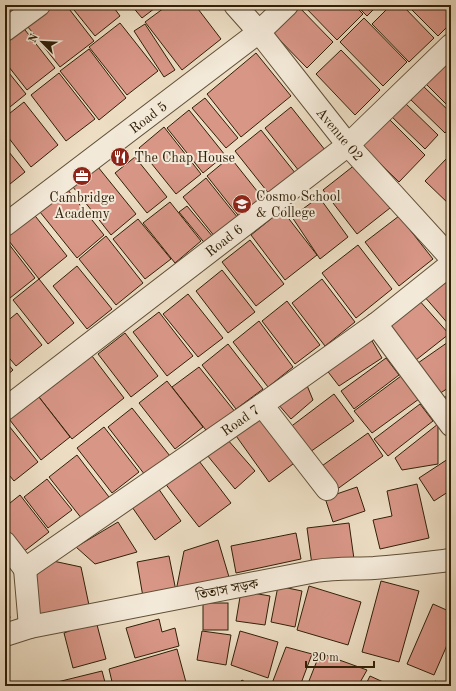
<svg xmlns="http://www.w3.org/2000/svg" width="456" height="691" font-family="'Old Standard TT','Noto Serif Bengali',serif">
	<rect width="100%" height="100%" fill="#ecddc3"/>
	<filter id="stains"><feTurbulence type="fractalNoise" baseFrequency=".005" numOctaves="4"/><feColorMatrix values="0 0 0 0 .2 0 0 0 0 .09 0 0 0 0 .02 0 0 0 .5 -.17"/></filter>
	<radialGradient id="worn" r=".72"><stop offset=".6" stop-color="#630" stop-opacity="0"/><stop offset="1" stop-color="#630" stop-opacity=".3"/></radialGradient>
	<!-- building -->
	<g fill="#d89687" stroke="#312008">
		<path d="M35,5H66L94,41L60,67L20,17Z"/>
		<path d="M70,5H112L120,16L95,36Z"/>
		<path d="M131,5H159L142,18Z"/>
		<path d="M168,5H195L221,39L182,70L145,22Z"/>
		<path d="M297,5L333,42L307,68L268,28Z"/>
		<path d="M303,5H354L363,14L337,40Z"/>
		<path d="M356,5H378L367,16Z"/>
		<path d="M391,5H402L434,38L409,62L372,24Z"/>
		<path d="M407,5H451V23L438,36Z"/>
		<path d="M14,16L55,68L27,90L5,62V24Z"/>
		<path d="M364,18L407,62L383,86L340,42Z"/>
		<path d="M120,23L158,71L127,95L89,47Z"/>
		<path d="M145,24L175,70L164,77L134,31Z"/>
		<path d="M89,49L126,98L99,120L60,71Z"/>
		<path d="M341,50L380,90L355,115L316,74Z"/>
		<path d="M256,53L291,96L241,137L207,94Z"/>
		<path d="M451,58V109L426,84Z"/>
		<path d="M5,68L26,94L5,111Z"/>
		<path d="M59,73L95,119L66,141L31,95Z"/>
		<path d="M422,85L451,113V126L445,133L409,98Z"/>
		<path d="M205,98L238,138L226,148L192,108Z"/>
		<path d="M403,101L438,135L425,149L389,114Z"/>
		<path d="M24,102L58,145L31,167L5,133V117Z"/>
		<path d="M291,107L329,155L303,176L265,128Z"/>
		<path d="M189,110L225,155L203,173L167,128Z"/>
		<path d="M385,115L425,155L399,182L358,142Z"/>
		<path d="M164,127L201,174L176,194L139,148Z"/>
		<path d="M261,130L296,174L270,195L235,151Z"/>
		<path d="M5,147L25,172L5,188Z"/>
		<path d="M135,157L167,197L147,213L115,173Z"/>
		<path d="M230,157L265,201L241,219L207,176Z"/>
		<path d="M447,158L451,163V206L425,181Z"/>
		<path d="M356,164L390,208L357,234L323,190Z"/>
		<path d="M98,167L136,214L111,235L73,187Z"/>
		<path d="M206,178L238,218L215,237L183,197Z"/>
		<path d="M68,190L104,235L77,258L40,212Z"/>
		<path d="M319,197L348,237L320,259L292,217Z"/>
		<path d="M170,202L201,241L175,263L143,223Z"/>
		<path d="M187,206L213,237L207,246L179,212Z"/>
		<path d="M282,210L317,255L285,280L251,235Z"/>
		<path d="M32,212L67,256L39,279L5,236V234Z"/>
		<path d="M399,216L433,259L399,286L365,242Z"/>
		<path d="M138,219L171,259L145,279L113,239Z"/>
		<path d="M106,236L143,283L116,305L79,259Z"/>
		<path d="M5,239L35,278L5,302Z"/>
		<path d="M250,240L284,284L256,306L222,262Z"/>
		<path d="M358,245L392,289L356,318L322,273Z"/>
		<path d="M77,266L112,309L87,329L53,286Z"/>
		<path d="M451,269V327L423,295Z"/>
		<path d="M222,270L255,312L228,333L196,291Z"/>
		<path d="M39,279L74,323L48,344L13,300Z"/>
		<path d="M322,279L355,322L325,346L292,303Z"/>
		<path d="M188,294L223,338L198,357L163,314Z"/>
		<path d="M418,299L449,334L416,360L388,323Z"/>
		<path d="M287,301L320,345L295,364L262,321Z"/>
		<path d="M159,312L193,356L167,376L133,332Z"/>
		<path d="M17,313L42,345L16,366L5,353V323Z"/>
		<path d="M259,321L293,367L268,387L233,342Z"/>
		<path d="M125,333L158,376L131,397L98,354Z"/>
		<path d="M368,334L382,358L339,386L322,364Z"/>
		<path d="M451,340V386L439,394L418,363Z"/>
		<path d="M228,344L263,389L236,409L202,365Z"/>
		<path d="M92,356L124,398L72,439L39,397Z"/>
		<path d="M386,358L399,375L354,409L341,391Z"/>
		<path d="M5,361L13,370L5,377Z"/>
		<path d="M199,367L236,413L209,434L172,387Z"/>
		<path d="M401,376L419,399L372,433L354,411Z"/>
		<path d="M167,381L203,427L175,449L139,403Z"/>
		<path d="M306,383L313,400L291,419L277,403Z"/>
		<path d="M35,392L70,437L41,460L6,415Z"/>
		<path d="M451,393V409L444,398Z"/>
		<path d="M334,394L354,421L310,452L289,428Z"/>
		<path d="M420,404L433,421L388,456L374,439Z"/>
		<path d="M132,408L170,456L145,475L108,427Z"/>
		<path d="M261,413L297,461L269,482L234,433Z"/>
		<path d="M5,421L38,462L14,481L5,470Z"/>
		<path d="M438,424V464L402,470L395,458Z"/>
		<path d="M104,427L139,472L112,493L77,448Z"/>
		<path d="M368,433L383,456L336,490L319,468Z"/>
		<path d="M227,439L255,471L235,489L207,455Z"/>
		<path d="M77,455L109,497L82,519L49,477Z"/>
		<path d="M196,457L231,503L199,527L164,482Z"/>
		<path d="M451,457V490L434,501L419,478Z"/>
		<path d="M47,479L72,510L48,528L24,497Z"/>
		<path d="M417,484L429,538L380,549L373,520L392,516L387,491Z"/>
		<path d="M357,487L365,511L333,522L325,498Z"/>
		<path d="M158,488L181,521L155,540L132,507Z"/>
		<path d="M20,495L49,532L18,556L5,540V507Z"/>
		<path d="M118,522L137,552L95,564L76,547Z"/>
		<path d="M349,523L354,559L312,565L307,528Z"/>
		<path d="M296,533L301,559L236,573L231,546Z"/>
		<path d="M218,540L229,577L176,591L184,551Z"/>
		<path d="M169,556L176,591L143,597L137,562Z"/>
		<path d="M53,561L81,567L90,610L38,618L30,580Z"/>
		<path d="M381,581L419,591L399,662L362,652Z"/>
		<path d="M278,586L302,591L295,627L271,622Z"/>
		<path d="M309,586L361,602L348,645L297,630Z"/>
		<path d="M241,591L270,596L265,625L236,621Z"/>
		<path d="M5,593L10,618L5,619Z"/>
		<rect x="203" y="603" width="25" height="27"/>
		<path d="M433,604L451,612V636L434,675L407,664Z"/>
		<path d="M159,619L162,632L175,628L179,646L135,658L126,628Z"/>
		<path d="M96,621L106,659L73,668L64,633Z"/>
		<path d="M202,631L231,635L226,665L197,660Z"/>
		<path d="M240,631L278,642L268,678L231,665Z"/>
		<path d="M286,647L312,654L300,686H271Z"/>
		<path d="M177,649L187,686H113L109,669Z"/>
		<path d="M320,653L367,670L358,686H307Z"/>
		<path d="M102,671L106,686H41Z"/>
		<path d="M370,676L392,686H365Z"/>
		<path d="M242,680L251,686H237Z"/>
		<path d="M435,681L448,686H433Z"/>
	</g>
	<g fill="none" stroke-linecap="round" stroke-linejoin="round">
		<defs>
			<g id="minor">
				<path d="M5,30L39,5"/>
				<path d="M5,225L259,32L287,5"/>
				<path d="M376,324L451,425"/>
				<path d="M262,405L327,489"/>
				<path d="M5,409L348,145L451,45"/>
				<path d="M5,543L25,569"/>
				<path d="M25,569L262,405L376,324L451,264"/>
				<path d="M25,569L30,627"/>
				<path d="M5,635L30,627L316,571C335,568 355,569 374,568C400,566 425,563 451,560"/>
			</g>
			<path id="tertiary" d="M235,5L259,32L348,145L451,258"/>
		</defs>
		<!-- minor casing -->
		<use href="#minor" stroke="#604f37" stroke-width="24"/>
		<!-- tertiary casing -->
		<use href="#tertiary" stroke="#604f37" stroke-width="24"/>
		<!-- minor -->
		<use href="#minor" stroke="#f3e9d8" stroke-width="22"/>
		<!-- tertiary -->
		<use href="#tertiary" stroke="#f3e9d8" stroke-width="22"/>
	</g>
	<!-- icons -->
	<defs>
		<symbol id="restaurant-disc" viewBox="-11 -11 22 22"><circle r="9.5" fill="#8f2418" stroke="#f3e9d8"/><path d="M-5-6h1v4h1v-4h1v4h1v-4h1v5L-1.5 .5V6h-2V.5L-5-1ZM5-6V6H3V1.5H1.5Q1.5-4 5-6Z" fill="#fff"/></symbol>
		<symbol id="office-disc" viewBox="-11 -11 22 22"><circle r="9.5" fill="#8f2418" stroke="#f3e9d8"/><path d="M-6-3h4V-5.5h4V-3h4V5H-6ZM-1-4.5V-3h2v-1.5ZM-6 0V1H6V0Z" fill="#fff"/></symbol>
		<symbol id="school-disc" viewBox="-11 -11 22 22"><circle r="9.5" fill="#8f2418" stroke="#f3e9d8"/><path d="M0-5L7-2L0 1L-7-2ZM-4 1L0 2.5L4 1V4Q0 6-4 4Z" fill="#fff"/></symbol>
	</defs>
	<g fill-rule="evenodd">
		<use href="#restaurant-disc" x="109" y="146" width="22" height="22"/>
		<use href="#office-disc" x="71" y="165" width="22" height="22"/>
		<use href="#school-disc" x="231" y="193" width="22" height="22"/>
	</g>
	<g text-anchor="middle" stroke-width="4" stroke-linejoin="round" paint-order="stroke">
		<!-- street labels -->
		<g font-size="14" fill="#312008" stroke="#f3e9d8">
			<text transform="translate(148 117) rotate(-37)" y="5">Road 5</text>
			<text transform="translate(340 134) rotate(50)" y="5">Avenue 02</text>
			<text transform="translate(224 240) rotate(-38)" y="5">Road 6</text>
			<text transform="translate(240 420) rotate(-35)" y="5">Road 7</text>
			<text transform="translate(227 589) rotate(-11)" y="5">তিতাস সড়ক</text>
		</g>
		<!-- poi labels -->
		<g font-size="14" fill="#312008" stroke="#f3e9d8" text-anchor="start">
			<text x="134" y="162">The Chap House</text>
			<text x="256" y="201">Cosmo School<tspan x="256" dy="16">&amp; College</tspan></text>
			<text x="82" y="202" text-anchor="middle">Cambridge<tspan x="82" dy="16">Academy</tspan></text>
		</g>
	</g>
	<!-- margin -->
	<rect width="456" height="691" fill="none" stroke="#ecddc3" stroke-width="20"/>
	<rect x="6" y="6" width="444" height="679" fill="none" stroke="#312008" stroke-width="2"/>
	<rect x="10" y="10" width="436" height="671" fill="none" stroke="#312008"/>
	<!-- north arrow -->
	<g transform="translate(42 42) rotate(294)" stroke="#f3e9d8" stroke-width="3" paint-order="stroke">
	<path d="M0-3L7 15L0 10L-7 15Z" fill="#312008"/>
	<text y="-6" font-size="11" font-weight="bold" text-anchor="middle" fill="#312008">N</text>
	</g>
	<!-- scale -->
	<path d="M306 661v6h68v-6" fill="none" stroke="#312008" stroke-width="2"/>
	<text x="312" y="661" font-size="12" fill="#312008" stroke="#f3e9d8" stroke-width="3" paint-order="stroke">20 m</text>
	<rect width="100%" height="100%" filter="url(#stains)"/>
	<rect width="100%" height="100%" fill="url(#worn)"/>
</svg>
